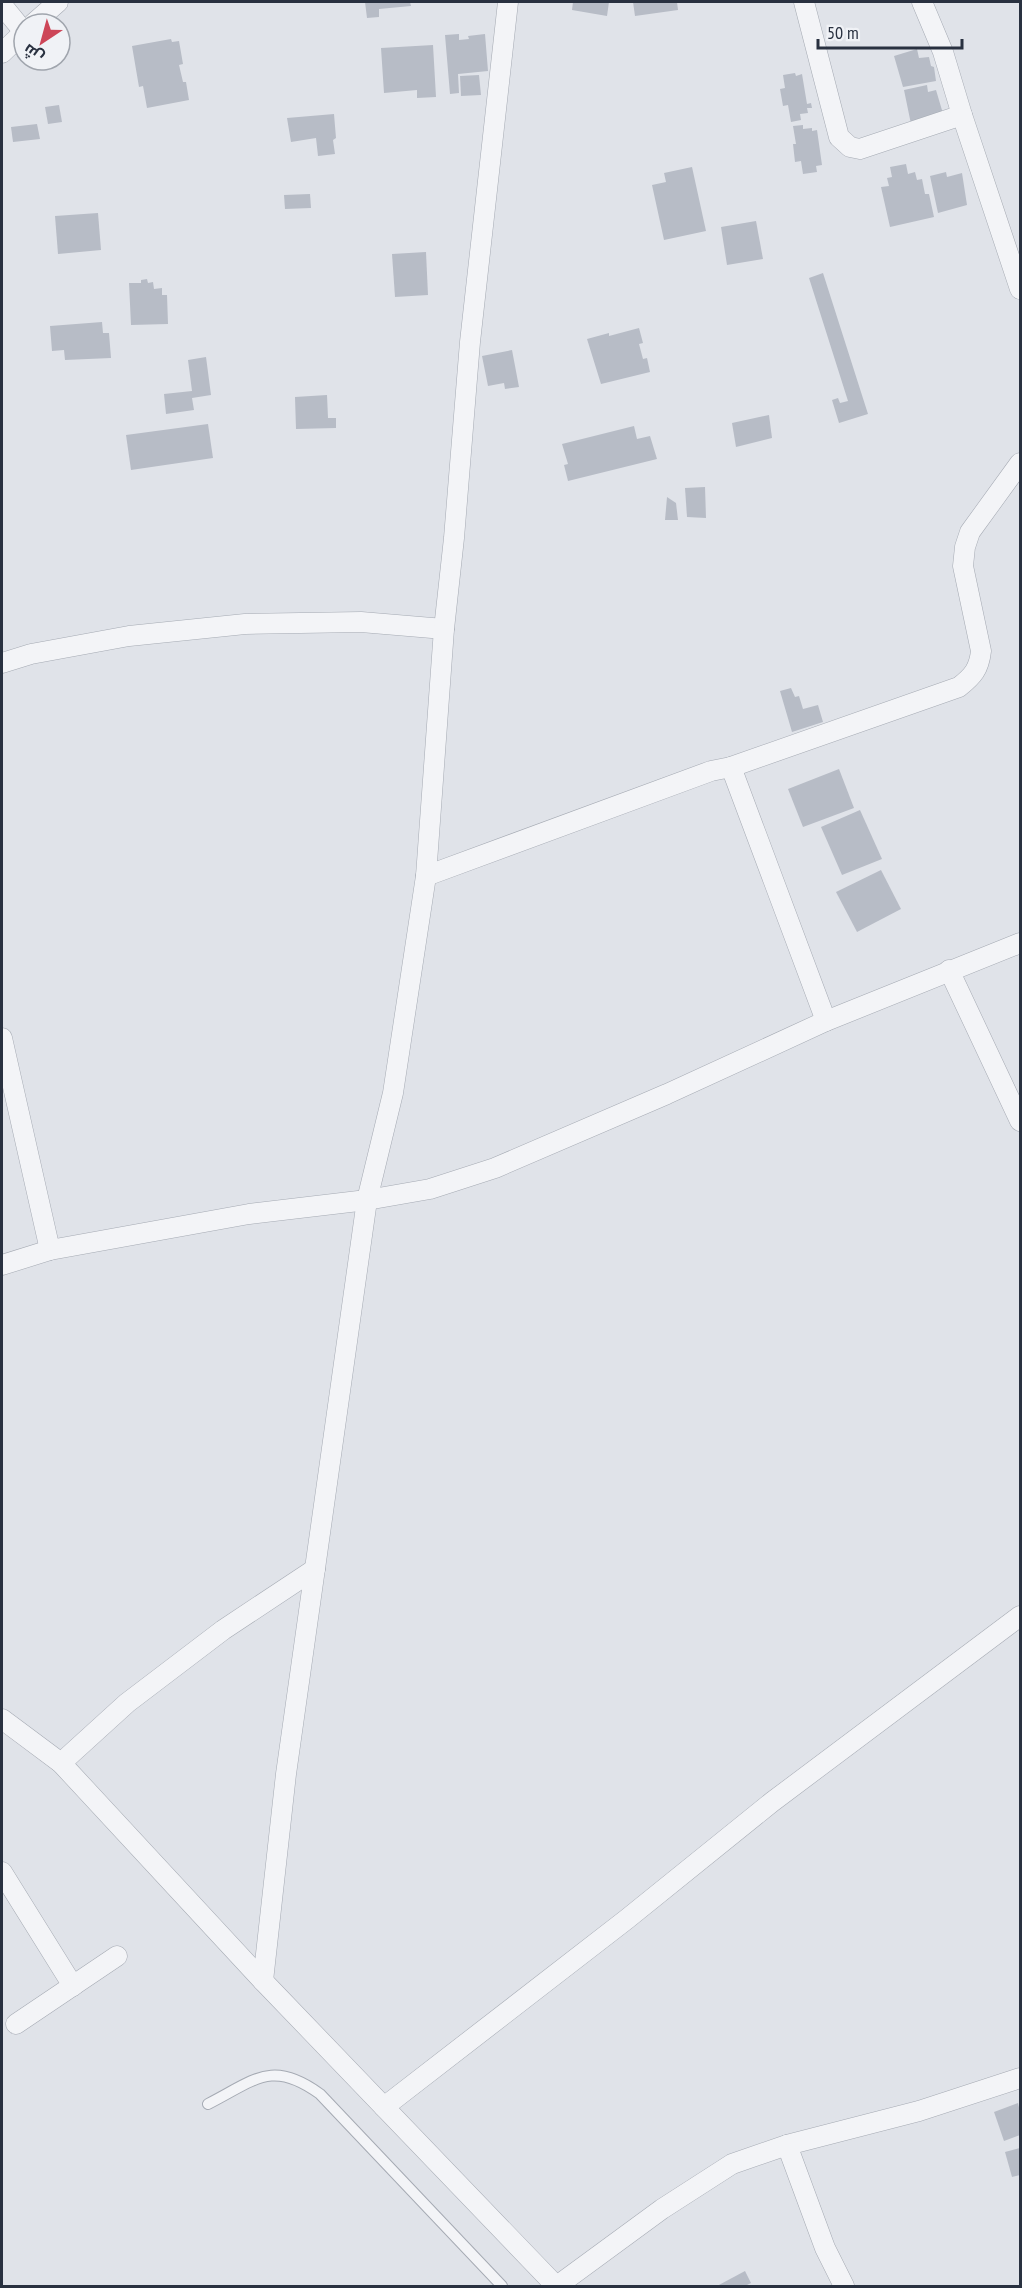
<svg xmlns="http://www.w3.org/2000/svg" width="1022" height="2288" font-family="'PT Sans Narrow',Cairo,sans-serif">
	<rect width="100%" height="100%" fill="#e0e3e9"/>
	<!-- building -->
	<g fill="#b7bcc6">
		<path d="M365,2H410L411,6L379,9V17L367,18Z"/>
		<path d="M573,2H609L607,16L572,10Z"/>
		<path d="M633,2H677L678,10L635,16Z"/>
		<path d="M459,34V40L469,39L468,36L485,34L488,71L458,74L459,93L450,94L445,35Z"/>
		<path d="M171,39L172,42L179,41L183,64L179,65L183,82H186L189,100L147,108L143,86L139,87L132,46Z"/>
		<path d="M433,45L436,97L417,98V90L384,93L381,48Z"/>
		<path d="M917,49L919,58L929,57L931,66L934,67L936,81L903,87L894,56Z"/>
		<path d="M795,73L796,76L802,74L807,104L811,103L812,108H807L808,113L800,114L801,120L791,122L788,105L783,106L780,89L785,88L783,75Z"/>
		<path d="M479,75L481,95L461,96L460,76Z"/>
		<path d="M927,85L928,92L936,90L944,117L911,124L904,90Z"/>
		<path d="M59,105L62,122L48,124L45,107Z"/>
		<path d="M334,114L336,138L333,140L335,154L318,156L316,138L291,142L287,118Z"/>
		<path d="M37,124L40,139L13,142L11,127Z"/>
		<path d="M803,125V129L812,128V131L817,130L822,165L816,166L817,172L803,174L801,161L795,162L793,144H796L793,126Z"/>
		<path d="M906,164L908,174L915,172L917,180L922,179L925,194H929L934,217L890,227L881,187L889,186L887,178L892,177L890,167Z"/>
		<path d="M692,167L706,231L664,240L652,185L666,182L664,173Z"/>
		<path d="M946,172L947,177L962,173L967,205L938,213L930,176Z"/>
		<path d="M310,194L311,208L285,209L284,195Z"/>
		<path d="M98,213L101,250L58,254L55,216Z"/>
		<path d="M756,221L763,259L727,265L721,227Z"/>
		<path d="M426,252L428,295L395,297L392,254Z"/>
		<path d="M823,273L868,414L839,423L832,400L838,398L840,403L848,401L809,278Z"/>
		<path d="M147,279L148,283L153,282L154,289L162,288V295H167L168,324L131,325L129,283H141V280Z"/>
		<path d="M102,322L103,333H109L111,358L65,360L64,350L52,351L50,326Z"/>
		<path d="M639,328L643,343L639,344L643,359L647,358L650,372L601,384L587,339L609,333V336Z"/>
		<path d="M512,350L519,387L505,389L504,383L488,386L482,356Z"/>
		<path d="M206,357L211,395L192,398L194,410L166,414L164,394L192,391L188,360Z"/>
		<path d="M327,395L328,418H336V428L296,429L295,397Z"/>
		<path d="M769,415L772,438L736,447L732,423Z"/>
		<path d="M208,424L213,458L131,470L126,435Z"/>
		<path d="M634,426L637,439L650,436L657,459L568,481L564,465L568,464L562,444Z"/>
		<path d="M705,487L706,518L687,517L685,488Z"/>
		<path d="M667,497L676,503L678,520H665Z"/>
		<path d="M791,688L795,697L799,696L803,709L818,705L823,722L792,732L780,691Z"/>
		<path d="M839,769L854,808L803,827L788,789Z"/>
		<path d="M860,810L882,859L842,875L821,827Z"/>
		<path d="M881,870L901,909L857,932L836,892Z"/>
		<path d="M1018,2103L1020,2112V2135L1004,2141L994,2112Z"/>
		<path d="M1020,2148V2175L1012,2177L1005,2152Z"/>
		<path d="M745,2271L751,2283L745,2286H717Z"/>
	</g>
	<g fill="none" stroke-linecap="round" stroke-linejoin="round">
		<defs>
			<path id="lane" d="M208,2104C255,2080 272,2059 320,2094L502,2286"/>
			<g id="street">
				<path d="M804,2L839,137L850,147L860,149L962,115"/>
				<path d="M922,2L943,52L962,115L1020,289"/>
				<path d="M2,5L24,32"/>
				<path d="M33,24L58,2"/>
				<path d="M2,53L24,32"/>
				<path d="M2,663L31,654L129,636L245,624L361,622L444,629"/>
				<path d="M731,767L959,687C973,676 979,669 981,651L963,566L965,547L970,532L1020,463"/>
				<path d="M426,876L711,771L731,767L826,1021"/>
				<path d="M949,970L1020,1121"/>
				<path d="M2,1038L50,1250"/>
				<path d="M2,1265L50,1250L249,1214L367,1200L430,1189L495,1168L667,1094L826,1021L1020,943"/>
				<path d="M2,1719L61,1763L263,1981L556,2286"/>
				<path d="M61,1763L127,1703L223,1630L315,1569"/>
				<path d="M2,1872L73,1986"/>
				<path d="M263,1981L286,1774L367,1200L393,1093L426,876L444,629L454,538L470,342L508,2"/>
				<path d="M16,2024L117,1956"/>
				<path d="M384,2107L627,1919L772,1802L1020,1616"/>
				<path d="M787,2145L825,2248L844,2286"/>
				<path d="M557,2286L662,2209L732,2164L787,2145L919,2111L1020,2078"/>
			</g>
		</defs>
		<!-- lane casing -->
		<use href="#lane" stroke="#a5aab3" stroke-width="12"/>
		<!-- street casing -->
		<use href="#street" stroke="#a5aab3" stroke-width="21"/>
		<!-- lane -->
		<use href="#lane" stroke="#f3f4f7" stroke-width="10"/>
		<!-- street -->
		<use href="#street" stroke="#f3f4f7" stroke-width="20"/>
	</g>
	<!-- border -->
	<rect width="1022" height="2288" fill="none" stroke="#293140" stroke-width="6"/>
	<!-- north arrow -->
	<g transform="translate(42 42) rotate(216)"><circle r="28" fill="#f0f2f6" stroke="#a0a5ad" stroke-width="1.5"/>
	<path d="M0-4.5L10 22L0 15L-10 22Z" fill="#cd4658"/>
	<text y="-9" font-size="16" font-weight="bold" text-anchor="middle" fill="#293140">ش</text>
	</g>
	<!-- scale -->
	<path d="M818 39v9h144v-9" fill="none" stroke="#293140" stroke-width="3"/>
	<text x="827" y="39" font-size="18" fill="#293140" stroke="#f0f2f6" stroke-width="4.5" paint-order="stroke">50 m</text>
</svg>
